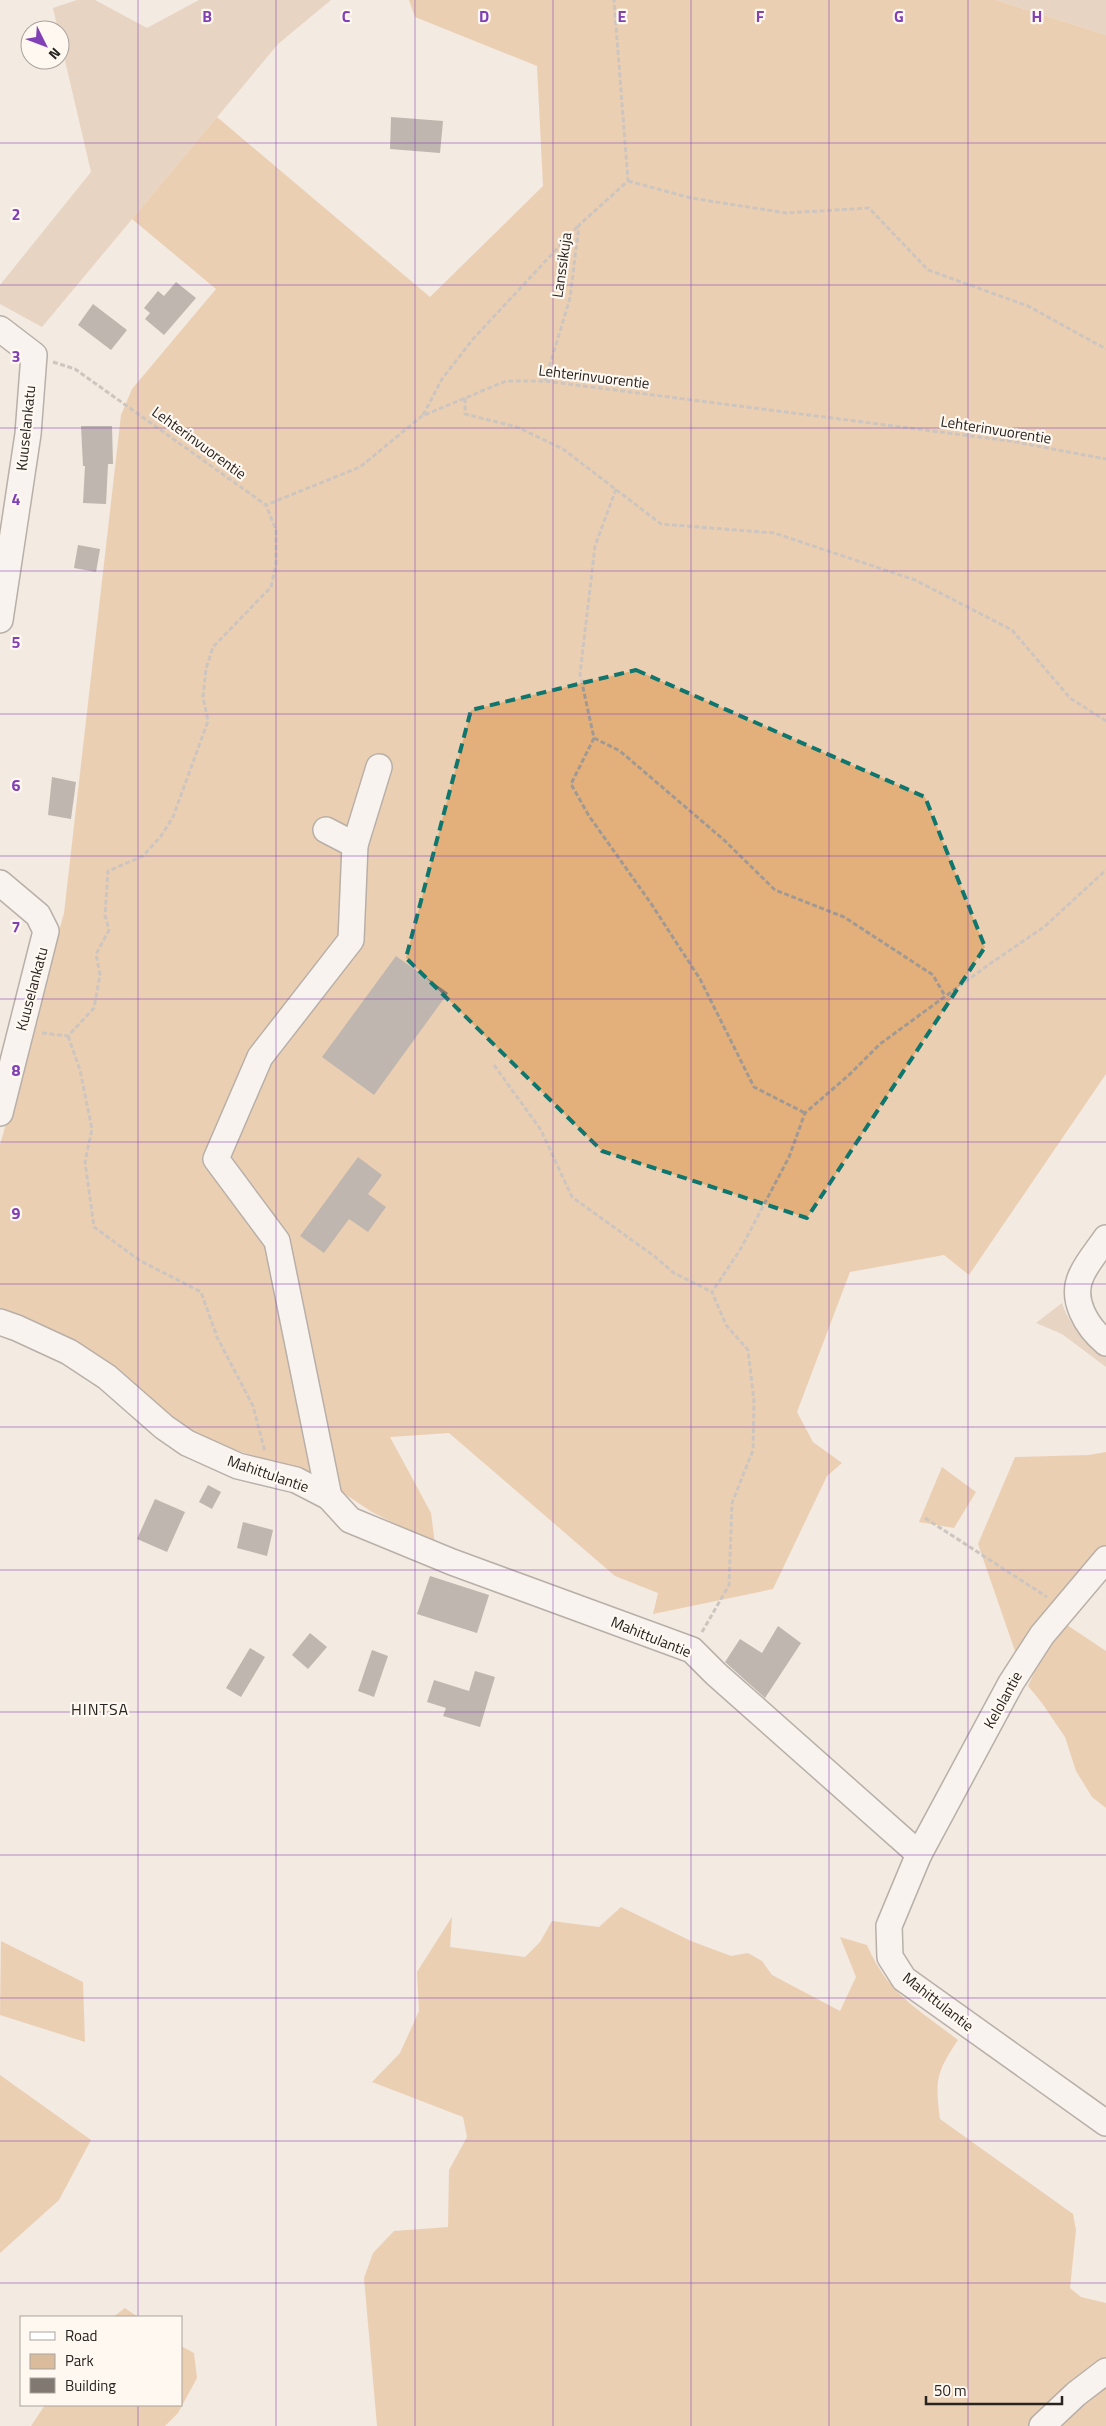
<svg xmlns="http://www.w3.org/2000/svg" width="1106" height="2426" font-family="'Titillium Web',sans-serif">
	<rect width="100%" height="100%" fill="#f3eae1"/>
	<!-- green -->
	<g fill="#dabb9b">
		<path d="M77,0H95L147,28L199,0H331L278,44L42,327L0,304V285L91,172L60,39V30H58L53,8Z"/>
		<path d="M996,0H1106V35Z"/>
		<path d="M1062,1303C1070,1328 1086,1340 1106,1355V1367L1062,1334L1036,1323Z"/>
	</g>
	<!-- forest -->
	<g fill="#e3b07b">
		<path d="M409,0H996L1106,35V1074L969,1275L944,1255L850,1272L797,1412L813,1442L842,1463L827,1476L773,1589L653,1614L658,1593L615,1576L449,1433L390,1437L431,1513L435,1544L372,1512L316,1475L212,1443L179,1427L66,1340L8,1311L0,1310V1145L64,913L121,415L132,389L216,289L132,219L217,117L430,297L543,186L537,66L415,17Z"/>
		<path d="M1106,1452V1548L1016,1654L978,1544L1015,1457L1089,1455Z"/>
		<path d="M942,1467L976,1492L954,1528L919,1522Z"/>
		<path d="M1064,1623L1106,1651V1808L1092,1797L1076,1771L1065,1737L1042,1703L1028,1686L1040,1660Z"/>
		<path d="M621,1907L691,1941L731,1956L748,1953L762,1961L772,1975L840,2011L856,1977L840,1937L867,1945C888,1994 918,2009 958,2040C936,2073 935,2080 940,2119L1073,2214L1076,2230L1070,2288L1081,2297L1106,2303V2426H377L364,2278L373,2253L394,2231L448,2227L449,2170L467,2137L463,2117L372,2082L400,2053L419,2011L417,1972L452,1917L450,1947L525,1957L540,1942L552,1921L599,1927Z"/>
		<path d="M1,1941L83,1982L85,2042L0,2015Z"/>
		<path d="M0,2075L91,2140L59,2200L0,2253Z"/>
		<path d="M125,2308L138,2317H113Z"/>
		<path d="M181,2346L194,2353L197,2378L178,2413L165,2426H31L45,2405H181Z"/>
	</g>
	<!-- building -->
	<g fill="#817971">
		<path d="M391,117L443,121L440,153L390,149Z"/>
		<path d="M176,282L196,298L164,335L145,319L150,313L144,308L158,291L164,296Z"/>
		<path d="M93,304L127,330L111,350L78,325Z"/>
		<path d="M81,426H112L113,464H108L106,504L83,503L85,466H83Z"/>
		<path d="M78,545L100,549L96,572L74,568Z"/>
		<path d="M52,777L76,782L71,819L48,815Z"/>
		<path d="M396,956L448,993L374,1095L322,1057Z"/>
		<path d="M358,1157L382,1175L368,1194L386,1207L368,1232L349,1219L324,1253L300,1236Z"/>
		<path d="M208,1485L221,1492L212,1509L199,1502Z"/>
		<path d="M155,1499L185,1512L167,1552L137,1539Z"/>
		<path d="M243,1522L273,1530L267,1556L237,1548Z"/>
		<path d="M430,1576L489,1595L477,1633L417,1614Z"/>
		<path d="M778,1626L801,1643L765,1698L725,1662L740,1639L762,1653Z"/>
		<path d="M310,1633L327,1647L308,1669L292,1655Z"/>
		<path d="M250,1648L265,1657L241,1697L226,1688Z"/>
		<path d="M372,1650L388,1656L374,1697L358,1691Z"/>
		<path d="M475,1671L495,1677L480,1727L443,1716L446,1708L427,1702L434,1680L469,1691Z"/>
	</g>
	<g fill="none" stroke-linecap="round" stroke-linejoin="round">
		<defs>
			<g id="minor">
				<path d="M0,329L34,355L28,434L0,620"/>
				<path d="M326,830L355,845"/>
				<path d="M0,883L38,915L46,931L0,1113"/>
				<path d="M1106,1238C1098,1250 1088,1261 1082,1274C1069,1299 1087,1327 1106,1343"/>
				<path d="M0,1322L17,1328L69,1352L107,1377L164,1427L187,1443L238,1466L296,1480L329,1497L350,1520L452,1562L692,1650L716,1674L919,1854L889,1926L890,1957L904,1979L1106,2123"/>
				<path d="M329,1497L277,1241L216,1159L260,1057L351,940L355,845L379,767"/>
				<path d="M919,1854L1011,1683L1042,1635L1106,1559"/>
				<path d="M1042,2426L1076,2394L1106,2371"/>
			</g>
		</defs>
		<!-- minor casing -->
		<use href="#minor" stroke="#726a62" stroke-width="28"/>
		<!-- path -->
		<g stroke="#a19a94" stroke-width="3" stroke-dasharray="5 2.5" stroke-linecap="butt">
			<path d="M628,181L691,198L786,213L869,208L928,270L1028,306L1106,349"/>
			<path d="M53,362L75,369L266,505L360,467L422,416L506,381H545L1010,441L1106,459"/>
			<path d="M545,381L570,298L579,225L628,181L614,0"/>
			<path d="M465,398V414L517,427L563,449L661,524L774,533L915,580L1012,630L1070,698L1106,721"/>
			<path d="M423,415L442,379L473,339L579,225"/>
			<path d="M616,489L595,546L580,674L594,738L620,751L724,840L775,890L844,917L933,975L945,996"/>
			<path d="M594,738L571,784L589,816L650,902L700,979L754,1087L805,1113"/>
			<path d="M42,1033L68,1036L94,1008L100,975L96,954L109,930L105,915L108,871L143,856L161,836L173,817L208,721L203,697L206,669L213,647L271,587L276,564V530L266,505"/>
			<path d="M68,1036L80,1070L92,1129L85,1162L94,1227L139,1260L201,1292L217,1337L253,1406L265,1452"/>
			<path d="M494,1065L541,1130L572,1197L654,1256L674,1273L712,1292"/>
			<path d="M925,1518L1047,1597"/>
			<path d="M702,1632L729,1585L732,1503L753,1450L754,1401L748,1350L726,1325L712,1292L740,1250L789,1157L805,1113L849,1075L880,1044L991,963L1044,927L1106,870"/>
		</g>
		<!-- minor -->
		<use href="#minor" stroke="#fff" stroke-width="25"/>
	</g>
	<!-- marked area -->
	<path d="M0 0H1106V2426H0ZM636,670L925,797L985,947L807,1218L602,1151L406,958L471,710Z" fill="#f3eae1" fill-opacity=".55" fill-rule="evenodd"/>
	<path fill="none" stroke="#0f766e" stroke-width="4" stroke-dasharray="10 6" stroke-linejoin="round" d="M636,670L925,797L985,947L807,1218L602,1151L406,958L471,710Z"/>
	<!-- grid -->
	<path fill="none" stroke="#8140b5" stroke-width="1" stroke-opacity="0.55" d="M138,0V2317M276,0V2426M415,0V2426M553,0V2426M691,0V2426M829,0V2426M968,0V2426M0,143H1106M0,285H1106M0,428H1106M0,571H1106M0,714H1106M0,856H1106M0,999H1106M0,1142H1106M0,1284H1106M0,1427H1106M0,1570H1106M0,1712H1106M0,1855H1106M0,1998H1106M0,2141H1106M0,2283H1106M138,2405V2426"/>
	<g text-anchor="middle" stroke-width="4.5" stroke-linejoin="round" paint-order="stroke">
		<!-- street labels -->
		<g font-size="15" fill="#272421" stroke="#fff8f1">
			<text transform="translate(562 265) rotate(-82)" y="5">Lanssikuja</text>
			<text transform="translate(594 377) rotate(7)" y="5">Lehterinvuorentie</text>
			<text transform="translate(26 428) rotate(-84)" y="5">Kuuselankatu</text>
			<text transform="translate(996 430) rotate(9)" y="5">Lehterinvuorentie</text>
			<text transform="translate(199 443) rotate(36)" y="5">Lehterinvuorentie</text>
			<text transform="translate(32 989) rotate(-75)" y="5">Kuuselankatu</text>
			<text transform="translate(268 1474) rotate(19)" y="5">Mahittulantie</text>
			<text transform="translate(651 1637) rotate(22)" y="5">Mahittulantie</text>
			<text transform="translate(1003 1700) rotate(-61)" y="5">Kelolantie</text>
			<text transform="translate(938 2002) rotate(38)" y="5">Mahittulantie</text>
		</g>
		<!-- neighbourhood labels -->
		<g font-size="16" letter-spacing="1" fill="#272421" stroke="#fff8f1">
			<text x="100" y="1715">HINTSA</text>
		</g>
	</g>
	<g font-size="16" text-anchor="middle" font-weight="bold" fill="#8140b5" stroke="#fff8f1" stroke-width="4.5" stroke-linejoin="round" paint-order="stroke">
		<text x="207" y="22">B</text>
		<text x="346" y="22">C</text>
		<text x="484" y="22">D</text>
		<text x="622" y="22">E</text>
		<text x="760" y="22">F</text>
		<text x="899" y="22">G</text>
		<text x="1037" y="22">H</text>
		<text x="16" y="220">2</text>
		<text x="16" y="362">3</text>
		<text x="16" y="505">4</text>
		<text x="16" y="648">5</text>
		<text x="16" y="791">6</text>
		<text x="16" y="933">7</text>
		<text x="16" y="1076">8</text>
		<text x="16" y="1219">9</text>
	</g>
	<!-- legend -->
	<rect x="20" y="2316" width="162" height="90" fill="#fff8f1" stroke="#a9a39e"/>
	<rect x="30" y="2332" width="25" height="8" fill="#ffffff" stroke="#a9a39e"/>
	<text x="65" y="2341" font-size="15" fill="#272421">Road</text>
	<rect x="30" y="2354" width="25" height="15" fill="#dabb9b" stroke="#a9a39e"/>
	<text x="65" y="2366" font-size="15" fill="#272421">Park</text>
	<rect x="30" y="2378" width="25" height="15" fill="#817971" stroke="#a9a39e"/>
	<text x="65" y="2391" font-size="15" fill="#272421">Building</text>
	<!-- north arrow -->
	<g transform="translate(45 45) rotate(132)"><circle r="24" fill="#fff8f1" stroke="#a9a39e"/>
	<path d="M0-4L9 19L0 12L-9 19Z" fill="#8140b5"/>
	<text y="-8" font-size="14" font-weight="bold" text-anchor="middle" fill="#272421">N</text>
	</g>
	<!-- scale -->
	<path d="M926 2396v8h136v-8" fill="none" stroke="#272421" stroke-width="2.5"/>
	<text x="934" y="2396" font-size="15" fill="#272421" stroke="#fff8f1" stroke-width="4" paint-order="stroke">50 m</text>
</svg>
